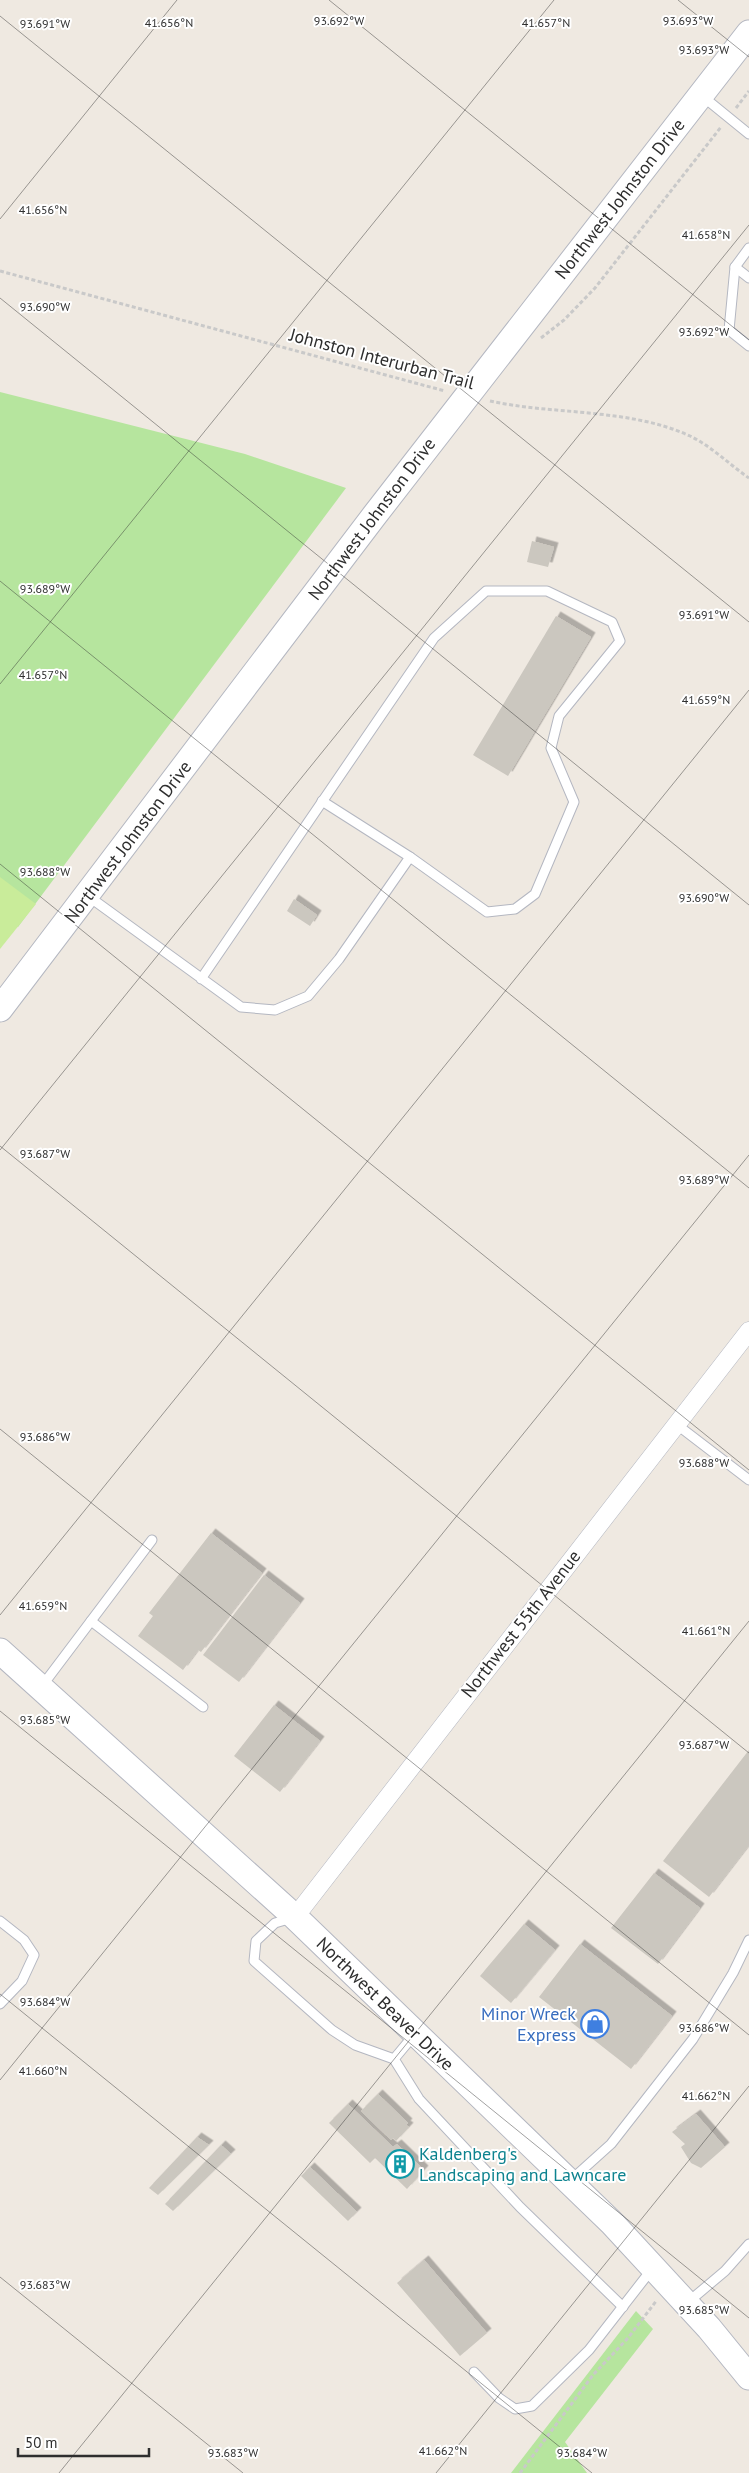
<svg xmlns="http://www.w3.org/2000/svg" width="749" height="2473" font-family="'PT Sans',sans-serif">
	<defs>
		<filter id="shadow"><feDropShadow dx="4.5" dy="-4.5" stdDeviation="0" flood-color="#0004"/></filter>
	</defs>
	<rect width="100%" height="100%" fill="#efe9e1"/>
	<!-- green -->
	<g fill="#b6e59e">
		<path d="M0,392L245,454L346,488L18,927L0,911Z"/>
		<path d="M636,2311L653,2329L565,2442L587,2473H511Z"/>
	</g>
	<!-- pitch -->
	<path fill="#c9ec9a" d="M0,877L36,904L0,949Z"/>
	<!-- building -->
	<g fill="#cbc7bf" filter="url(#shadow)">
		<path d="M532,541L554,547L548,567L527,562Z"/>
		<path d="M556,616L591,637L508,776L473,755Z"/>
		<path d="M294,899L317,915L310,926L287,911Z"/>
		<path d="M211,1533L262,1573L201,1652L198,1650L183,1670L138,1636L153,1616L149,1613Z"/>
		<path d="M264,1575L300,1603L239,1682L203,1655Z"/>
		<path d="M274,1705L320,1741L280,1792L234,1756Z"/>
		<path d="M749,1750V1845L709,1897L663,1861Z"/>
		<path d="M654,1873L700,1908L658,1964L611,1928Z"/>
		<path d="M524,1924L555,1950L511,2003L480,1976Z"/>
		<path d="M580,1944L672,2016L631,2069L539,1997Z"/>
		<path d="M378,2094L408,2123L406,2125L409,2127L396,2141L393,2138L391,2140L361,2111Z"/>
		<path d="M348,2104L393,2147L397,2144L424,2170L407,2189L375,2158L370,2163L329,2123Z"/>
		<path d="M696,2114L725,2147L701,2168L691,2163L681,2147L685,2144L672,2132Z"/>
		<path d="M197,2137L209,2145L158,2195L149,2188Z"/>
		<path d="M221,2145L231,2154L173,2211L165,2204Z"/>
		<path d="M310,2167L357,2212L348,2221L301,2176Z"/>
		<path d="M424,2260L487,2333L460,2356L397,2283Z"/>
	</g>
	<g fill="none" stroke-linecap="round" stroke-linejoin="round">
		<defs>
			<g id="lane">
				<path d="M701,95L749,134"/>
				<path d="M749,248L735,267L729,330L749,346"/>
				<path d="M735,267L749,278"/>
				<path d="M322,801L410,857"/>
				<path d="M88,896L241,1007L275,1010L308,996L339,959L410,857L487,912L515,909L535,894L574,802L551,748L559,716L620,641L612,622L547,591H486L434,638L201,979"/>
				<path d="M676,1424L749,1480"/>
				<path d="M91,1621L203,1707"/>
				<path d="M42,1686L152,1540"/>
				<path d="M292,1918L275,1923L256,1941L254,1961L332,2030L355,2045L394,2059"/>
				<path d="M0,1921L24,1940L34,1955L22,1981L0,2004"/>
				<path d="M414,2035L394,2059L419,2099L520,2207L623,2307"/>
				<path d="M571,2180L611,2144L693,2039L733,1973L749,1940"/>
				<path d="M687,2303L725,2271L749,2244"/>
				<path d="M474,2372L499,2398L515,2409L532,2406L589,2350L652,2269"/>
			</g>
			<path id="street" d="M295,1917L749,1331"/>
			<g id="secondary">
				<path d="M0,1009L374,516L749,33"/>
				<path d="M0,1651L295,1917L612,2223L709,2328L749,2377"/>
			</g>
		</defs>
		<!-- lane casing -->
		<use href="#lane" stroke="#b4b7c1" stroke-width="11"/>
		<!-- street casing -->
		<use href="#street" stroke="#b4b7c1" stroke-width="19"/>
		<!-- secondary casing -->
		<use href="#secondary" stroke="#b4b7c1" stroke-width="27"/>
		<!-- path -->
		<g stroke="#c9c9c9" stroke-width="3" stroke-dasharray="4 2.5" stroke-linecap="butt">
			<path d="M736,108L749,91"/>
			<path d="M0,271L445,391"/>
			<path d="M541,338L564,320L595,288L721,127"/>
			<path d="M490,401C553,415 630,408 690,436C711,446 730,465 749,478"/>
			<path d="M520,2473L593,2375L628,2338L657,2300"/>
		</g>
		<!-- lane -->
		<use href="#lane" stroke="#fff" stroke-width="9"/>
		<!-- street -->
		<use href="#street" stroke="#fff" stroke-width="18"/>
		<!-- secondary -->
		<use href="#secondary" stroke="#fff" stroke-width="25"/>
	</g>
	<!-- ticks -->
	<path fill="none" stroke="#2e2e2e" stroke-width="1" stroke-opacity="0.45" d="M329,0L749,340M678,0L749,57M0,16L749,622M0,219L177,0M0,298L749,905M0,581L749,1188M0,684L554,0M0,864L749,1470M0,1146L749,1753M0,1150L749,225M0,1429L749,2035M0,1615L749,690M0,1711L749,2318M0,1994L592,2473M0,2080L749,1155M0,2277L243,2473M59,2473L749,1621M436,2473L749,2086"/>
	<!-- icons -->
	<defs>
		<symbol id="shop-ring" viewBox="-11 -11 22 22"><circle r="9.5" fill="#fff" stroke="#3f7fe0" stroke-width="1.5"/><path d="M-5-2.5h2.3a2.7 3.5 0 0 1 5.4 0H5L5.5 6h-11ZM-1.5-2.5h3a1.5 2.3 0 0 0-3 0Z" fill="#3f7fe0"/></symbol>
		<symbol id="building-ring" viewBox="-11 -11 22 22"><circle r="9.5" fill="#fff" stroke="#0f9aa8" stroke-width="1.5"/><path d="M-4-6H4V6H1V3H-1V6H-4ZM-2.5-4.3h1.7v1.8h-1.7ZM.8-4.3h1.7v1.8H.8ZM-2.5-1h1.7V.8h-1.7ZM.8-1h1.7V.8H.8Z" fill="#0f9aa8"/></symbol>
	</defs>
	<g fill-rule="evenodd">
		<use href="#shop-ring" x="579" y="2008" width="32" height="32"/>
		<use href="#building-ring" x="384" y="2148" width="32" height="32"/>
	</g>
	<g text-anchor="middle" stroke-width="4" stroke-linejoin="round" paint-order="stroke">
		<!-- street labels -->
		<g font-size="18" fill="#2e2e2e" stroke="#fff">
			<text transform="translate(620 199) rotate(-52)" y="6">Northwest Johnston Drive</text>
			<text transform="translate(382 359) rotate(15)" y="6">Johnston Interurban Trail</text>
			<text transform="translate(372 519) rotate(-53)" y="6">Northwest Johnston Drive</text>
			<text transform="translate(128 842) rotate(-53)" y="6">Northwest Johnston Drive</text>
			<text transform="translate(521 1624) rotate(-52)" y="6">Northwest 55th Avenue</text>
			<text transform="translate(385 2004) rotate(44)" y="6">Northwest Beaver Drive</text>
		</g>
		<!-- shop labels -->
		<g font-size="18" fill="#366cbe" stroke="#fff" text-anchor="end">
			<text x="576" y="2020">Minor Wreck<tspan x="576" dy="21">Express</tspan></text>
		</g>
		<!-- culture labels -->
		<g font-size="18" fill="#0d838f" stroke="#fff" text-anchor="start">
			<text x="419" y="2160">Kaldenberg's<tspan x="419" dy="21">Landscaping and Lawncare</tspan></text>
		</g>
	</g>
	<g font-size="12" text-anchor="middle" fill="#2e2e2e" stroke="#fff" stroke-width="4" stroke-linejoin="round" paint-order="stroke">
		<text x="339" y="25">93.692°W</text>
		<text x="688" y="25">93.693°W</text>
		<text x="169" y="27">41.656°N</text>
		<text x="546" y="27">41.657°N</text>
		<text x="45" y="28">93.691°W</text>
		<text x="704" y="54">93.693°W</text>
		<text x="43" y="214">41.656°N</text>
		<text x="706" y="239">41.658°N</text>
		<text x="45" y="311">93.690°W</text>
		<text x="704" y="336">93.692°W</text>
		<text x="45" y="593">93.689°W</text>
		<text x="704" y="619">93.691°W</text>
		<text x="43" y="679">41.657°N</text>
		<text x="706" y="704">41.659°N</text>
		<text x="45" y="876">93.688°W</text>
		<text x="704" y="902">93.690°W</text>
		<text x="45" y="1158">93.687°W</text>
		<text x="704" y="1184">93.689°W</text>
		<text x="45" y="1441">93.686°W</text>
		<text x="704" y="1467">93.688°W</text>
		<text x="43" y="1610">41.659°N</text>
		<text x="706" y="1635">41.661°N</text>
		<text x="45" y="1724">93.685°W</text>
		<text x="704" y="1749">93.687°W</text>
		<text x="45" y="2006">93.684°W</text>
		<text x="704" y="2032">93.686°W</text>
		<text x="43" y="2075">41.660°N</text>
		<text x="706" y="2100">41.662°N</text>
		<text x="45" y="2289">93.683°W</text>
		<text x="704" y="2314">93.685°W</text>
		<text x="443" y="2455">41.662°N</text>
		<text x="233" y="2457">93.683°W</text>
		<text x="582" y="2457">93.684°W</text>
	</g>
	<!-- scale -->
	<path d="M18 2448v8h131v-8" fill="none" stroke="#2e2e2e" stroke-width="2.5"/>
	<text x="25" y="2448" font-size="15" fill="#2e2e2e" stroke="#ffffff" stroke-width="4" paint-order="stroke">50 m</text>
</svg>
